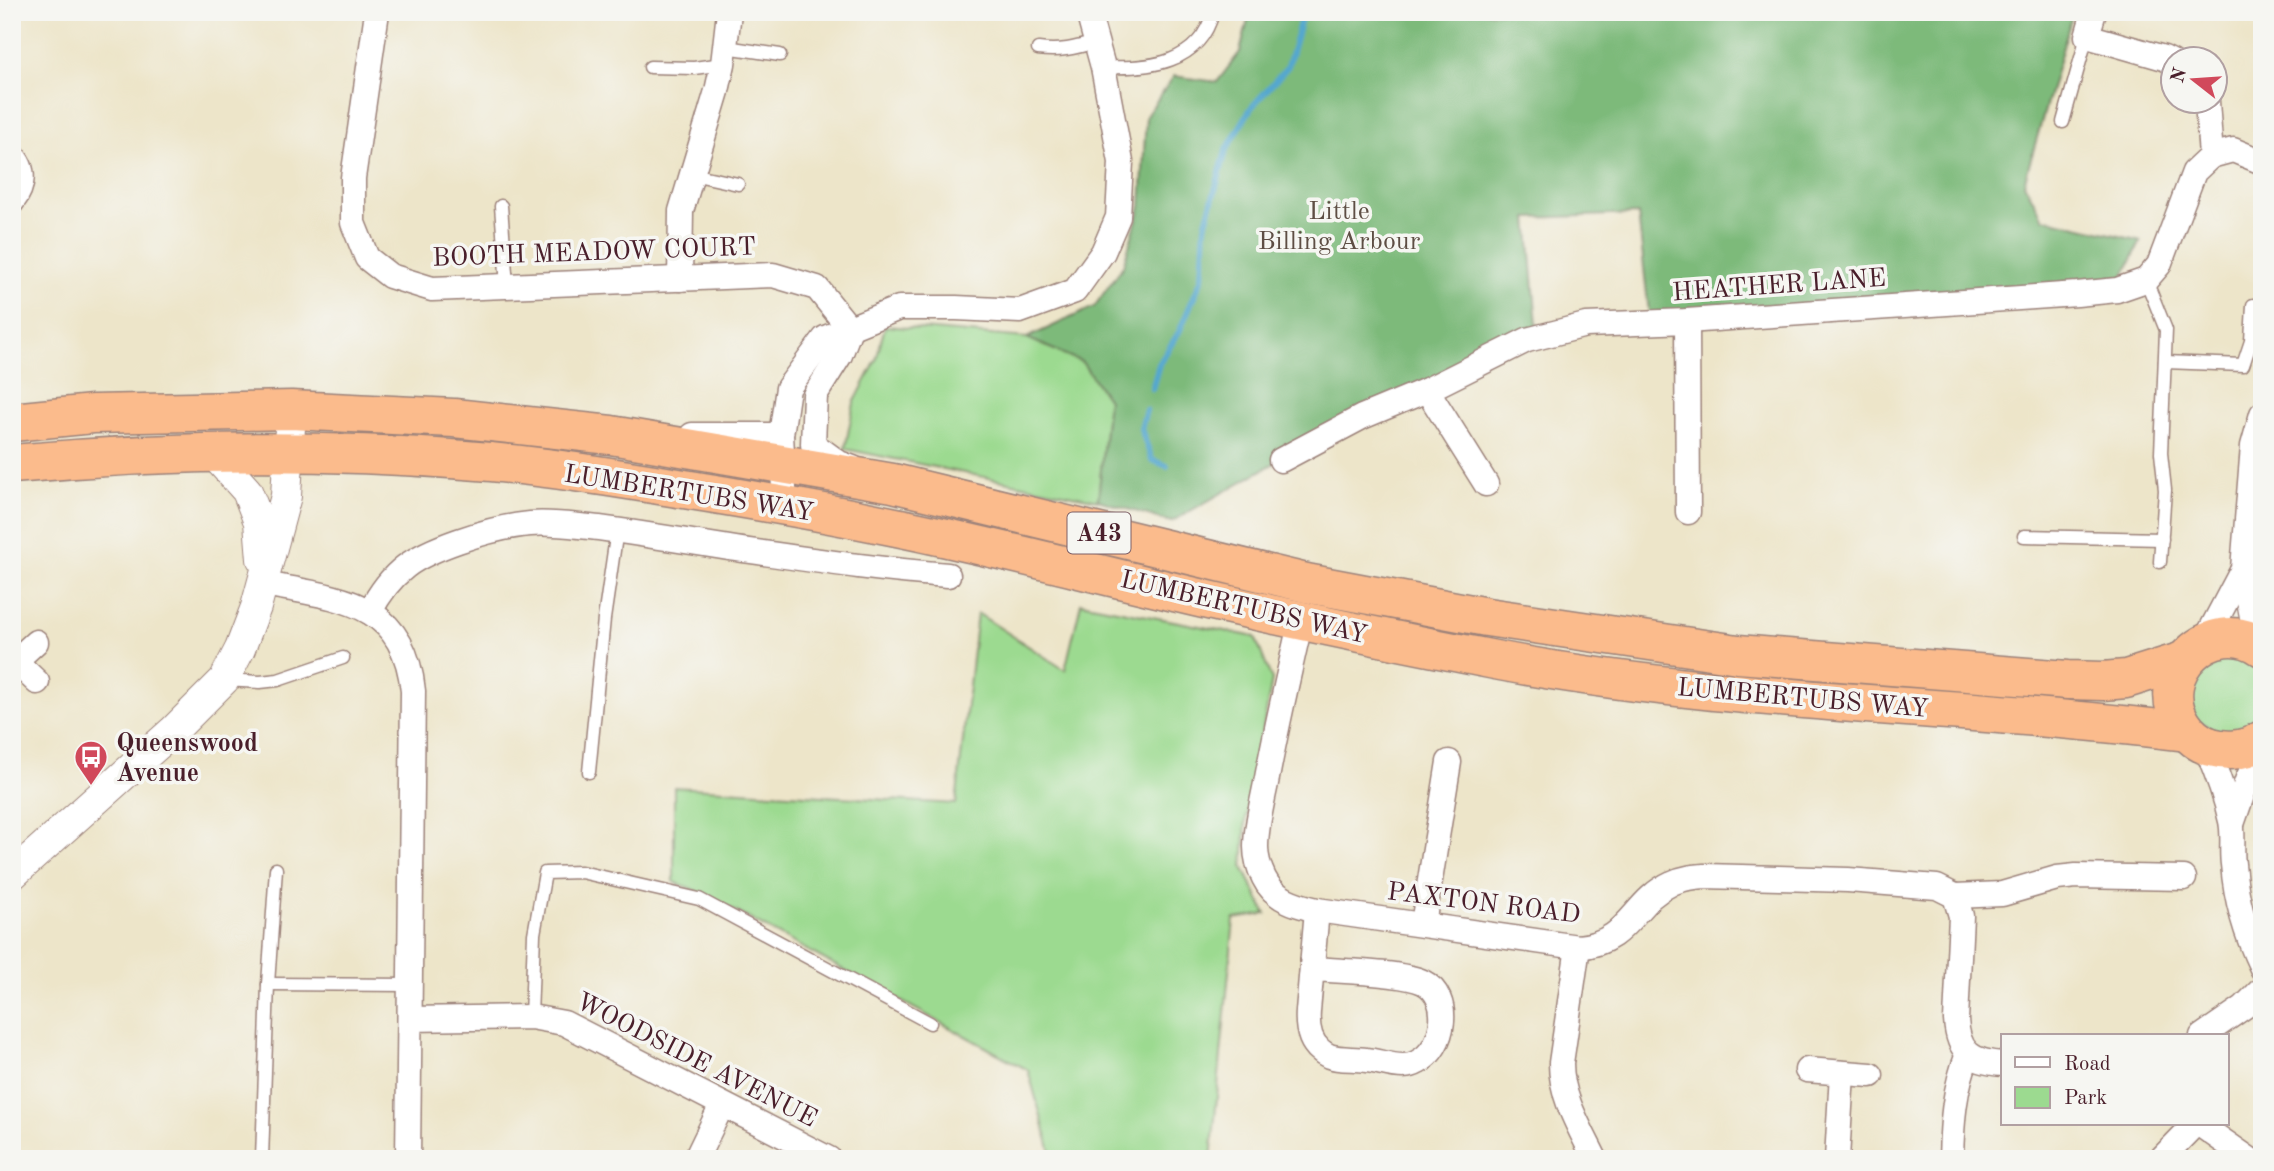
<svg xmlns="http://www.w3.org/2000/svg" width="2274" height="1171" font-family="'Old Standard TT',serif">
	<rect width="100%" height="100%" fill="#f6f6f2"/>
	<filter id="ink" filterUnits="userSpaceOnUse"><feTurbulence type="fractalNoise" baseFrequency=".0143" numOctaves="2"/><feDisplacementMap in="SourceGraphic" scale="14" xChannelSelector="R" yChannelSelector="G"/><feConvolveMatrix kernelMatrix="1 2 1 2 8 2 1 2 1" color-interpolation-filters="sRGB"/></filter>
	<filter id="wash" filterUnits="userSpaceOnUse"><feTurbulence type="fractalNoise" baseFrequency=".00686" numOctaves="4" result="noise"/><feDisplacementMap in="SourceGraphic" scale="28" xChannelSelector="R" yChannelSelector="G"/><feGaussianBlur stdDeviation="1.57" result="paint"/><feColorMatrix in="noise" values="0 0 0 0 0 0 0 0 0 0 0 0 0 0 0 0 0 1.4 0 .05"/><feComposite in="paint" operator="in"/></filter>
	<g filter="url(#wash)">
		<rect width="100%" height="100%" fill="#ede5c9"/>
		<!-- green -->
		<g fill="#9cda90" stroke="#737c5e" stroke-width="2">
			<path d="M885,326L1027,338L1082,362L1108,400L1098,500L845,449L854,403L876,361Z"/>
			<path d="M1081,603L1255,637L1272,680L1246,819L1243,867L1266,914L1234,919L1211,1159H1053L1028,1070L700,892L674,882V787L956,804L977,613L1065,670Z"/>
			<path d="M2208,657H2250L2262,667V721L2229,737L2194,719L2189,679Z"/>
		</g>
		<!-- forest -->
		<path fill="#7dba7a" stroke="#646c52" stroke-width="2" d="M1250,12H2073L2024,183L2043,218L2141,241L2117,290L1650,322L1638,214L1528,218L1538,337L1336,428L1171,522L1098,500L1108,400L1082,362L1027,338L1094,307L1123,266L1141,206L1146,116L1174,76L1217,82L1240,52Z"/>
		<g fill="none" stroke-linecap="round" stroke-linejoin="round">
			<!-- stream -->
			<g stroke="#54a7cf" stroke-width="6">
				<path d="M1152,389L1159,364L1179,332L1202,278L1205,226L1226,151L1251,108L1288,66L1303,12"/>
				<path d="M1146,410L1141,429L1152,460L1167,466"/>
			</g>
		</g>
	</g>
	<g filter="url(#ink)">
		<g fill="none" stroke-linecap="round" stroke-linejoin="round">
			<defs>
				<g id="service">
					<path d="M726,47L780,55"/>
					<path d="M1038,49C1060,52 1075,48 1096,42"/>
					<path d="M650,67L694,68L723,64"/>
					<path d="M1103,67C1149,69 1200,64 1213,12"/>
					<path d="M2063,122L2087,36"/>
					<path d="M692,174L738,184"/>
					<path d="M501,206L507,286"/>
					<path d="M2146,280L2166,330L2161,453L2165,490L2160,562"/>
					<path d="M2165,362L2243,365L2251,341L2253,305"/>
					<path d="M2024,536L2162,539"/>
					<path d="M224,680L260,682L278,680L343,658"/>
					<path d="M589,772L604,619L617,530"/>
					<path d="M268,984L410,985"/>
					<path d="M531,1017L534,934L545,873L581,872L699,899L930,1023"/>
					<path d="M262,1159L268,984L276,869"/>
				</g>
				<g id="minor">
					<path d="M377,12L353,178V223L367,258L390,276L432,289L773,275L817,288L850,329"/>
					<path d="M2094,12L2087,36L2164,58L2172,62"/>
					<path d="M12,155C26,169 24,187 12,202"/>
					<path d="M2211,156L2233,150L2262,162"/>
					<path d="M680,279L681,211L717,91L723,64L729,12"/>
					<path d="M1687,321L1688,512"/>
					<path d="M850,329L840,355L815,395L813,444L839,463L853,468"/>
					<path d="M692,435H781"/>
					<path d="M1281,460L1362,417L1427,390"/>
					<path d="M1486,484L1427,390L1527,340L1586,325L1687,321L2077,294L2117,290L2146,280L2159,265L2194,172L2211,156L2207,102"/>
					<path d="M785,506L781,435L788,388L825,338L899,308H956L1020,311L1075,291L1103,252L1118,217L1121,162L1103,67L1088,12"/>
					<path d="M264,584C337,598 404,599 413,691L408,1159"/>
					<path d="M370,612C391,570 415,556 458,541C481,533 506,526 530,524C553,522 576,526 599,528C645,534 691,542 736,549C807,559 877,570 948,575"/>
					<path d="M1301,620C1289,672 1277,725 1267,778C1263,800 1256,824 1256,847C1256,857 1259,868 1264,878C1274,899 1296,905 1317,910L1578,947C1631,942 1631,902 1672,883C1682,878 1693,877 1704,876L1848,880L1937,887L1955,896L1961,916L1956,1020C1958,1052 1971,1062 2003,1064"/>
					<path d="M2204,643L2243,569"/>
					<path d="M2257,643L2243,569L2253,446L2262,414"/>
					<path d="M15,661L37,682"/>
					<path d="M12,664L36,642"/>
					<path d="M2205,745C2216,770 2225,794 2231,821C2234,835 2231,850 2233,864C2236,901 2246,935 2262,968"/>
					<path d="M2232,824L2248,778L2262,750"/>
					<path d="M1955,896L2002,894L2057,878L2076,876L2184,878"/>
					<path d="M1423,924L1449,762"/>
					<path d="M1578,947L1561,1063C1561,1098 1580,1128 1595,1159"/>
					<path d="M1312,969C1338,971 1402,972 1423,982C1453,997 1445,1048 1418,1062C1413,1065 1408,1066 1403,1066C1390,1066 1378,1061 1366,1060C1354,1058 1340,1060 1329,1056C1325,1054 1323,1053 1320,1050C1308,1040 1307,1025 1308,1011L1317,910"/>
					<path d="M410,1019L531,1017L564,1023L829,1159"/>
					<path d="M2202,1036L2244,1007L2262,989"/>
					<path d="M1807,1070L1871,1075"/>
					<path d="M2199,1124L2249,1159"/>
					<path d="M696,1159L722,1105"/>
					<path d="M1837,1159L1842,1073"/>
					<path d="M1951,1159C1952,1121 1954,1089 1968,1054"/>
					<path d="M2161,1159L2195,1124"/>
				</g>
				<g id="tertiary">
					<path d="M211,451L247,491L259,522L262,559"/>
					<path d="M12,875L173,731L224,680L240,649L256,607L286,496L291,410"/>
				</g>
				<g id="trunk">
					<path d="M12,422L93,414L291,410L454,418L611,435L893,483L1306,583L1487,617L1738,654L2068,680L2103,681L2126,679L2183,661"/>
					<path d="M12,464C163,450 314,448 465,460C538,465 611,477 684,489C753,500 822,512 891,526C985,545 1077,569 1170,591C1278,617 1387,639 1495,660C1723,704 1957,704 2187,732"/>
					<path d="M2262,647C2212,613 2150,673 2182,724C2189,735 2198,743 2211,747C2229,752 2246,751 2262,740"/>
				</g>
			</defs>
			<!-- service casing -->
			<use href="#service" stroke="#9c827a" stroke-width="15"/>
			<!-- minor casing -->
			<use href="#minor" stroke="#9c827a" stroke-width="27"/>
			<!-- tertiary casing -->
			<use href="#tertiary" stroke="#9c827a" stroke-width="32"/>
			<!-- trunk casing -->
			<use href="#trunk" stroke="#9c827a" stroke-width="41"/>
			<!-- service -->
			<use href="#service" stroke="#fff" stroke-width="12"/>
			<!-- minor -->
			<use href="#minor" stroke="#fff" stroke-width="24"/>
			<!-- tertiary -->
			<use href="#tertiary" stroke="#fff" stroke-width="30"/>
			<!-- trunk -->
			<use href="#trunk" stroke="#fbbb8c" stroke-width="38"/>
		</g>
	</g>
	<!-- icons -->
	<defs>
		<symbol id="bus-pin" viewBox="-11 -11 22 30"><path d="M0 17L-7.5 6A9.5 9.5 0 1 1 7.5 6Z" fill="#d1495b" stroke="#f6f6f2"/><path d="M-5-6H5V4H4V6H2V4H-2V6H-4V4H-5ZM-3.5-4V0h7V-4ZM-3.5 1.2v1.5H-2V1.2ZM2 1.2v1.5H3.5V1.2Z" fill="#fff"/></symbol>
	</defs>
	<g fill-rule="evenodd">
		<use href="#bus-pin" x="72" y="738" width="38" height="52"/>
	</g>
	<g text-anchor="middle" stroke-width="7" stroke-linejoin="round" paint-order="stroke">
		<!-- shield labels -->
		<rect fill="#f6f6f2" stroke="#7e6067" stroke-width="2" x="1067.5" y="512.5" width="63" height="41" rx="5"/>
		<g font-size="24" font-weight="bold" fill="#4a1f2b">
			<text x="1099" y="541">A43</text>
		</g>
		<!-- park labels -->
		<g font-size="26" fill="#5e4e44" stroke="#f6f6f2">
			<text x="1339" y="219">Little<tspan x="1339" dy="30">Billing Arbour</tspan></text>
		</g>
		<!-- street labels -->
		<g font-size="26" fill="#4a1f2b" stroke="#f6f6f2">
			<text transform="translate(594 251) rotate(-2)" y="9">BOOTH MEADOW COURT</text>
			<text transform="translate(1779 284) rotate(-4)" y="9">HEATHER LANE</text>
			<text transform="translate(689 492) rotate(9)" y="9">LUMBERTUBS WAY</text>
			<text transform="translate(1244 606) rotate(13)" y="9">LUMBERTUBS WAY</text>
			<text transform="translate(1803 697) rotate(5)" y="9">LUMBERTUBS WAY</text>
			<text transform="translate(1484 902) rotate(7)" y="9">PAXTON ROAD</text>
			<text transform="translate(697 1059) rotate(27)" y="9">WOODSIDE AVENUE</text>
		</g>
		<!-- poi labels -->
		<g font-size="26" font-weight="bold" fill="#4a1f2b" stroke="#f6f6f2" text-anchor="start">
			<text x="116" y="751">Queenswood<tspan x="116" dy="30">Avenue</tspan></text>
		</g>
	</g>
	<!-- margin -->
	<rect width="2274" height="1171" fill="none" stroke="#f6f6f2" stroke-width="42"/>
	<!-- legend -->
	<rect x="2001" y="1034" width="228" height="91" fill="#f6f6f2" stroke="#b1a0a2" stroke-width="2"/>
	<rect x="2015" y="1057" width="35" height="10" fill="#ffffff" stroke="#b1a0a2" stroke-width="2"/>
	<text x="2064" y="1070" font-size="21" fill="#4a1f2b">Road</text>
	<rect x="2015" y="1087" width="35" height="21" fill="#9cda90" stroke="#b1a0a2" stroke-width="2"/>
	<text x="2064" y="1104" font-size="21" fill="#4a1f2b">Park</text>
	<!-- north arrow -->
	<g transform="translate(2194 80) rotate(287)"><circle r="33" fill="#f6f6f2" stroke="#b1a0a2" stroke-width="2"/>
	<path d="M0-5L12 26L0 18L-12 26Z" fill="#d1495b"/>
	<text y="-10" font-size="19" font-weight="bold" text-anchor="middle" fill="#4a1f2b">N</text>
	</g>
</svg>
